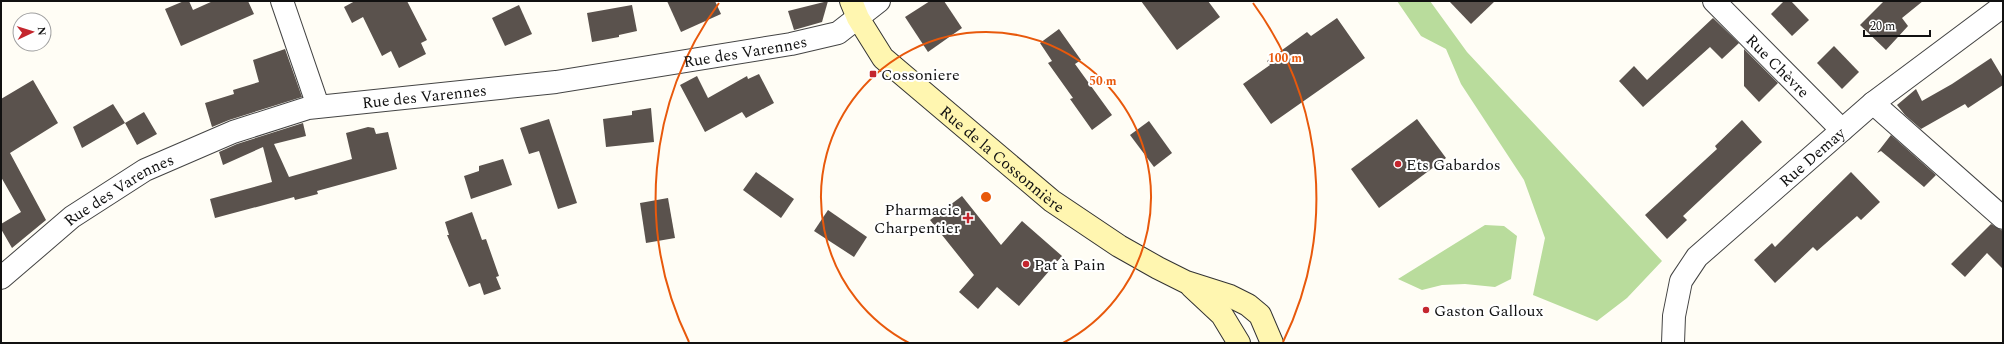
<svg xmlns="http://www.w3.org/2000/svg" width="2004" height="344" font-family="Spectral,serif">
	<rect width="100%" height="100%" fill="#fffdf5"/>
	<!-- forest -->
	<g fill="#b9dc9c">
		<path d="M1397,1H1430L1467,52L1662,261L1627,298L1597,321L1533,295L1545,238L1524,180L1461,84L1446,49L1421,36Z"/>
		<path d="M1485,225L1504,226L1517,236L1511,279L1495,287L1465,284L1442,285L1422,290L1398,279Z"/>
	</g>
	<!-- building -->
	<g fill="#5a524d">
		<path d="M184,1H189L193,10L213,1H248L254,14L181,46L165,9Z"/>
		<path d="M355,1H407L427,40L421,43L426,54L399,68L391,51L382,56L363,17L352,23L344,7Z"/>
		<path d="M667,1H715L721,14L681,32Z"/>
		<path d="M828,1L822,22L794,30L788,11Z"/>
		<path d="M930,1H944L962,28L928,52L905,17Z"/>
		<path d="M1141,1H1208L1220,17L1177,50Z"/>
		<path d="M1449,1H1495L1471,24Z"/>
		<path d="M1784,1H1791L1809,20L1792,36L1771,14Z"/>
		<path d="M1884,1H1923L1902,18L1908,26L1886,50L1860,25Z"/>
		<path d="M519,5L532,34L505,46L492,18Z"/>
		<path d="M632,5L637,31L619,35V37L592,42L587,13Z"/>
		<path d="M1337,18L1365,58L1271,124L1243,84L1270,65L1267,61L1307,32L1311,36Z"/>
		<path d="M1713,18L1739,43L1722,59L1710,47L1643,107L1619,81L1634,66L1647,80Z"/>
		<path d="M1059,29L1081,60L1075,64L1112,115L1092,130L1070,99L1073,98L1048,63L1052,61L1040,43Z"/>
		<path d="M1834,46L1859,72L1842,89L1817,63Z"/>
		<path d="M285,49L302,97L229,120L212,127L205,103L234,94L233,90L259,82L253,60Z"/>
		<path d="M1744,49L1778,83L1759,102L1744,86Z"/>
		<path d="M1991,58L2003,78V85L1968,108L1965,104L1921,129L1905,115L1897,105L1916,89L1922,101L1952,84Z"/>
		<path d="M759,74L774,103L746,118L742,112L705,132L680,85L697,76L708,98L747,76L748,79Z"/>
		<path d="M33,80L58,123L10,153L46,220L12,248L1,229V224L21,212L1,177V99Z"/>
		<path d="M113,104L125,123L82,148L73,127Z"/>
		<path d="M651,108L654,142L606,147L603,119L632,115V111Z"/>
		<path d="M144,112L157,134L137,145L125,123Z"/>
		<path d="M549,119L577,203L558,209L539,151L529,154L520,128Z"/>
		<path d="M1417,119L1446,158L1379,208L1351,169Z"/>
		<path d="M1742,120L1762,142L1683,216L1687,220L1667,239L1645,215L1717,149L1715,146Z"/>
		<path d="M1149,121L1172,153L1154,167L1130,135Z"/>
		<path d="M303,123L306,136L274,144L289,177L352,159L346,133L368,127L374,128L376,134L388,132L397,169L317,191L318,194L295,200L294,197L215,218L210,199L272,182L263,147L223,165L219,152L237,144Z"/>
		<path d="M1891,135L1936,175L1924,187L1881,151L1877,153Z"/>
		<path d="M503,159L512,185L471,199L464,176L479,171V166Z"/>
		<path d="M756,172L794,199L781,218L743,190Z"/>
		<path d="M1851,172L1880,202L1861,220L1857,216L1817,251L1813,247L1775,283L1754,260L1772,243L1775,247Z"/>
		<path d="M962,196L1001,245L1022,221L1062,256L1019,306L997,287L978,309L959,292L974,275L930,220Z"/>
		<path d="M668,198L675,238L646,243L640,203Z"/>
		<path d="M828,210L867,237L854,257L814,231Z"/>
		<path d="M472,212L482,240L486,239L499,276L496,277L501,289L484,295L480,283L469,287L447,235H449L445,222Z"/>
		<path d="M1991,224L2003,231V269L1987,253L1965,277L1951,264Z"/>
	</g>
	<g fill="none" stroke-linecap="round" stroke-linejoin="round">
		<defs>
			<g id="street">
				<path d="M282,1L318,106"/>
				<path id="s1" d="M1714,1L1842,130"/>
				<path d="M1873,103L2003,218"/>
				<path id="s2" d="M1,278L72,217L145,170L233,132L308,108L556,82L791,44L838,33L879,1"/>
				<path id="s3" d="M1673,343L1674,316L1681,281L1697,257L1873,103L2003,6"/>
			</g>
			<g id="secondary">
				<path id="s4" d="M851,1L858,18L883,58L1052,201L1119,246L1158,268L1186,282L1230,296L1248,305L1260,315L1272,343"/>
				<path d="M1192,287L1222,315L1239,343"/>
			</g>
		</defs>
		<!-- street casing -->
		<use href="#street" stroke="#444" stroke-width="24"/>
		<!-- secondary casing -->
		<use href="#secondary" stroke="#333" stroke-width="24"/>
		<!-- street -->
		<use href="#street" stroke="#fff" stroke-width="22"/>
		<!-- secondary -->
		<use href="#secondary" stroke="#fff6b0" stroke-width="22"/>
	</g>
	<!-- distance rings -->
	<g fill="none" stroke="#e8590c" stroke-width="2">
		<path d="M909 343A165 165 0 1 1 1063 343"/>
		<path d="M689 342A330 330 0 0 1 719 3M1253 3A330 330 0 0 1 1283 342"/>
	</g>
	<!-- markers -->
	<g fill="#c4262e" stroke="#fff" stroke-width="1.5">
		<rect x="869" y="70" width="8" height="8" rx="2"/>
		<circle cx="1398" cy="164" r="4"/>
		<path d="M966 212h4v4h4v4h-4v4h-4v-4h-4v-4h4z"/>
		<circle cx="1026" cy="264" r="4"/>
		<circle cx="1426" cy="310" r="4"/>
	</g>
	<g text-anchor="middle" stroke-width="4" stroke-linejoin="round" paint-order="stroke">
		<!-- street labels -->
		<g font-size="16" fill="#111" stroke="#fff">
			<text dy="6" stroke="none"><textPath href="#s2" startOffset="796">Rue des Varennes</textPath></text>
			<text dy="6" stroke="none"><textPath href="#s1" startOffset="91">Rue Chèvre</textPath></text>
			<text dy="6" stroke="none"><textPath href="#s2" startOffset="472">Rue des Varennes</textPath></text>
			<text dy="6" stroke="none"><textPath href="#s3" startOffset="244">Rue Demay</textPath></text>
			<text dy="6" stroke="none"><textPath href="#s4" startOffset="222">Rue de la Cossonnière</textPath></text>
			<text dy="6" stroke="none"><textPath href="#s2" startOffset="148">Rue des Varennes</textPath></text>
		</g>
		<!-- poi labels -->
		<g font-size="16" fill="#111" stroke="#fff" text-anchor="start">
			<text x="881" y="80">Cossoniere</text>
			<text x="1406" y="170">Ets Gabardos</text>
			<text x="960" y="215" text-anchor="end">Pharmacie<tspan x="960" dy="18">Charpentier</tspan></text>
			<text x="1034" y="270">Pat à Pain</text>
			<text x="1434" y="316">Gaston Galloux</text>
		</g>
	</g>
	<circle cx="986" cy="197" r="6" fill="#e8590c" stroke="#fff" stroke-width="2"/>
	<g font-size="12" text-anchor="middle" font-weight="bold" fill="#e8590c" stroke="#fff" stroke-width="4" stroke-linejoin="round" paint-order="stroke">
		<text x="1285" y="62">100 m</text>
		<text x="1103" y="85">50 m</text>
	</g>
	<!-- border -->
	<rect width="2004" height="344" fill="none" stroke="#111111" stroke-width="4"/>
	<!-- north arrow -->
	<g transform="translate(32 32) rotate(86)"><circle r="19" fill="#ffffff" stroke="#a0a0a0"/>
	<path d="M0-3L7 15L0 10L-7 15Z" fill="#c4262e"/>
	<text y="-6" font-size="11" font-weight="bold" text-anchor="middle" fill="#111111">N</text>
	</g>
	<!-- scale -->
	<path d="M1864 30v6h66v-6" fill="none" stroke="#111111" stroke-width="2"/>
	<text x="1870" y="30" font-size="12" fill="#111111" stroke="#ffffff" stroke-width="3" paint-order="stroke">20 m</text>
</svg>
